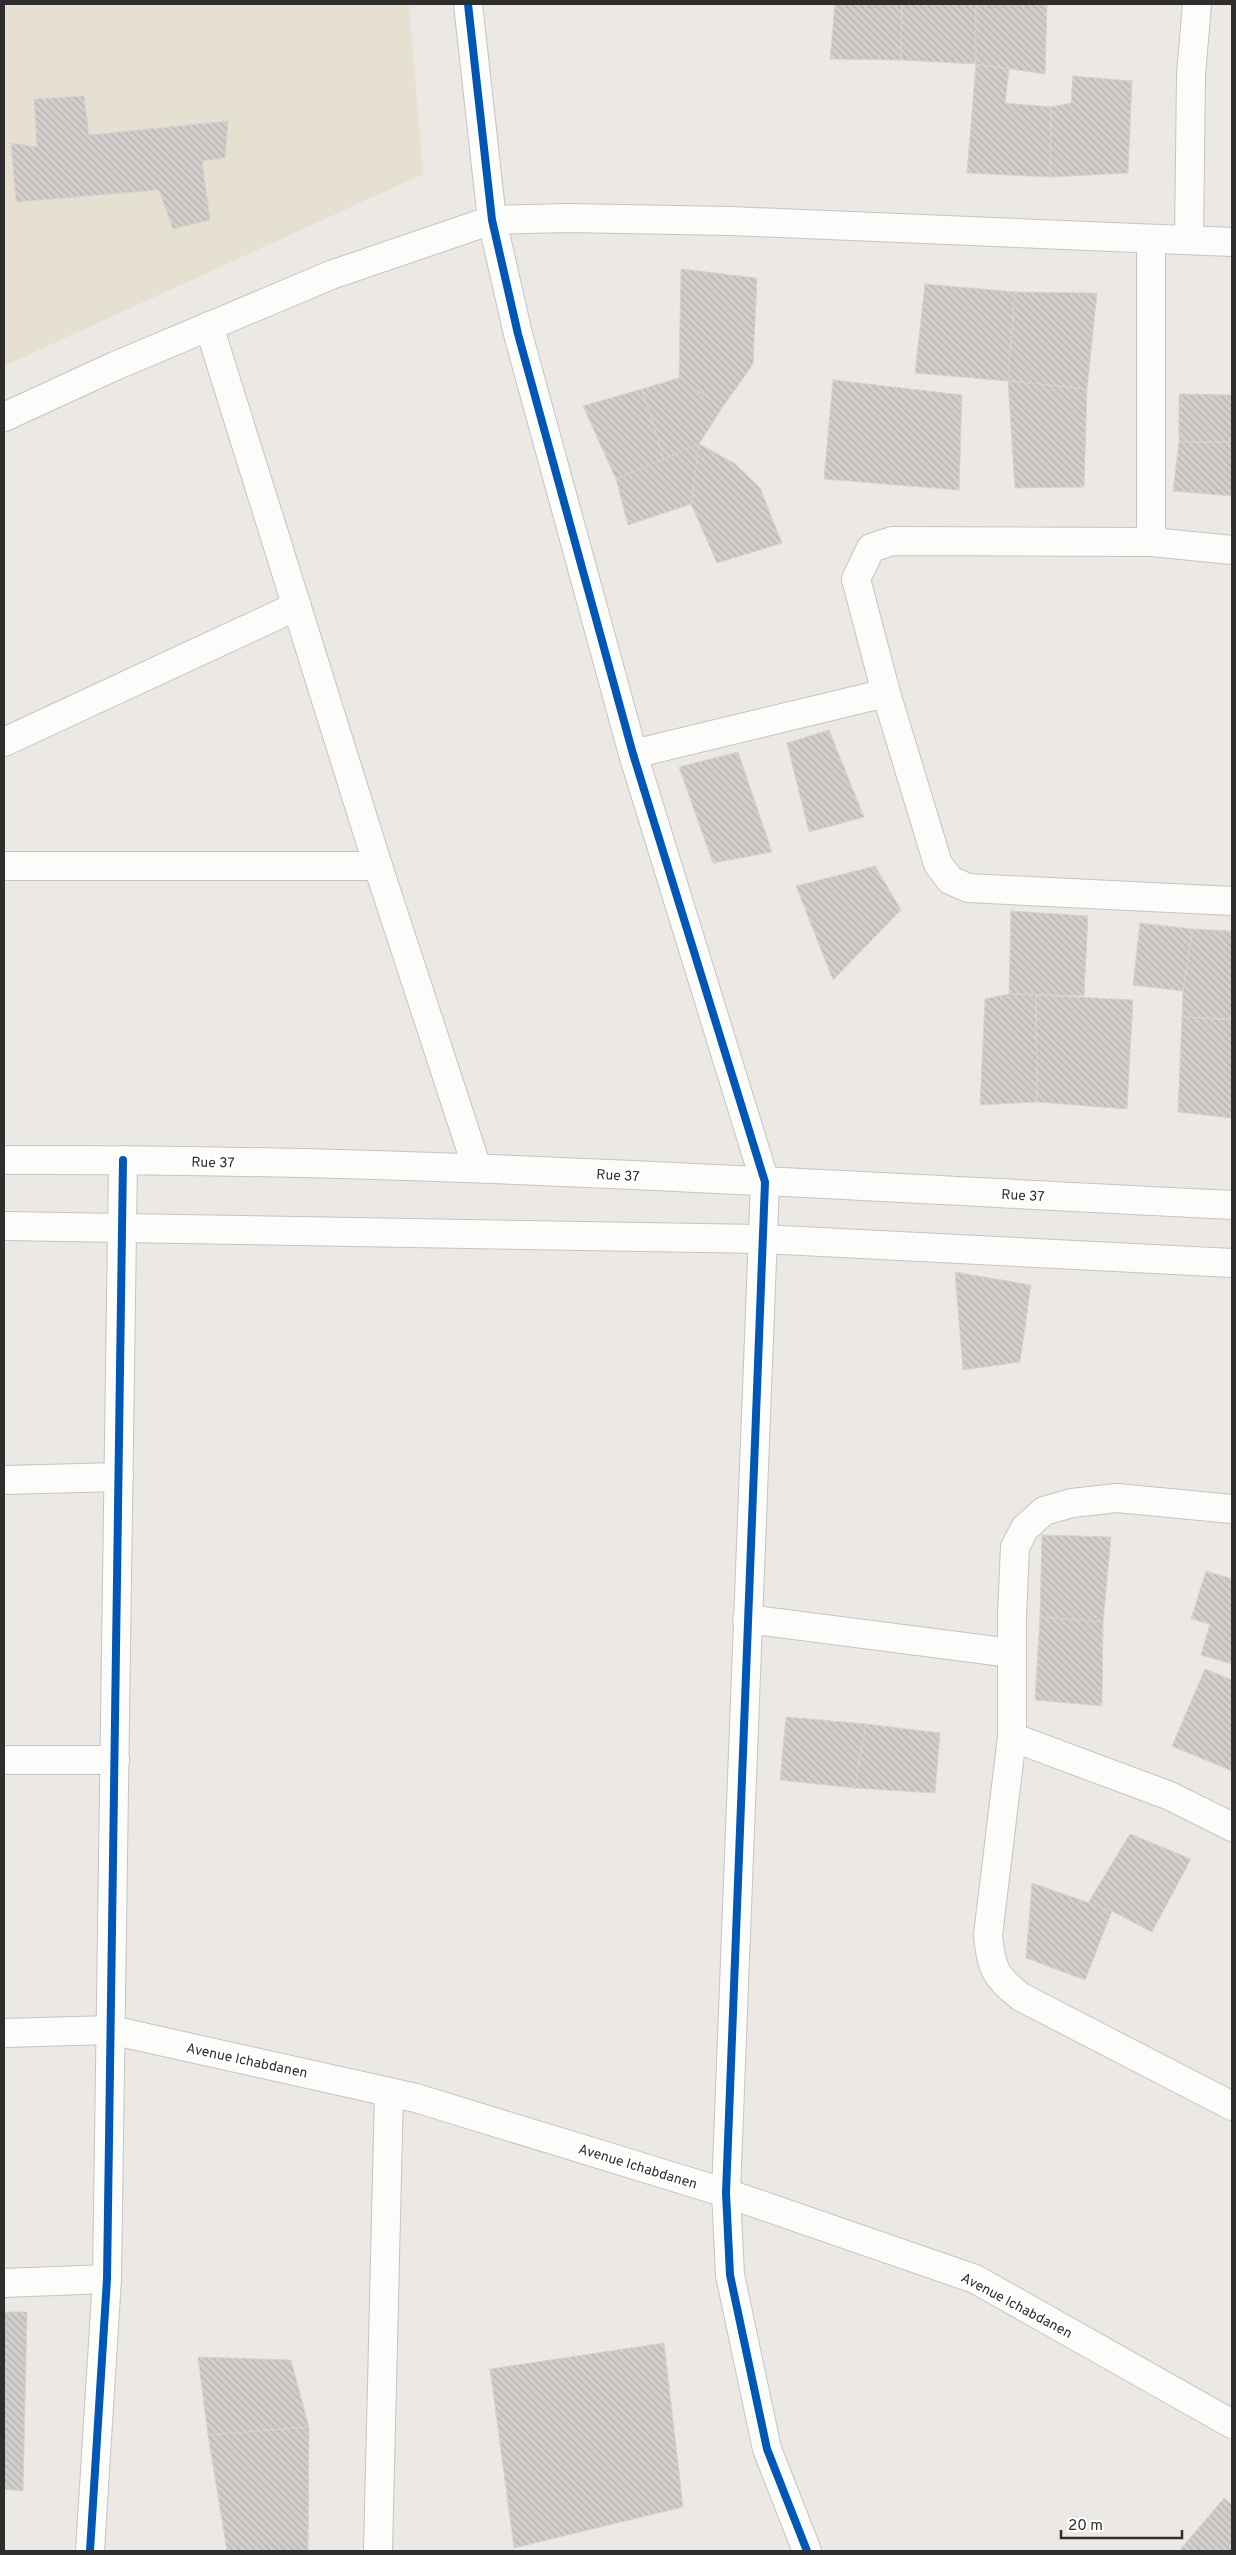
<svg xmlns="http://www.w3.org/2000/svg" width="1236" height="2555" font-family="Overpass,sans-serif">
	<defs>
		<pattern id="building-back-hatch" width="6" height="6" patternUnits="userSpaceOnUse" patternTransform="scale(1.25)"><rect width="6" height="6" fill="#d1cecb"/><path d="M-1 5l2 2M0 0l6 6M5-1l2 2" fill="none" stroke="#b4b1af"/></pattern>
	</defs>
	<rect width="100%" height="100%" fill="#ece8e4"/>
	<!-- education -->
	<path fill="#e6e0d3" d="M4,4H409L423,174L4,366Z"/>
	<!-- building -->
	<g fill="url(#building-back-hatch)" stroke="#d7d4d0">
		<path d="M835,4H902L901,60L830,59Z"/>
		<path d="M902,4H976V64L901,60Z"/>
		<path d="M976,4H1047L1045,74L976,64Z"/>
		<path d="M976,64L1009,69L1005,103L1051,107L1050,177L967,173Z"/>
		<path d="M1073,76L1132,81L1128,173L1050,177L1051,107L1071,103Z"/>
		<path d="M84,96L89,135L228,121L225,158L202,161L210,220L173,229L159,190L16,202L11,143L37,147L34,99Z"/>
		<path d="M681,269L757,278L753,364L722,408L679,378Z"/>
		<path d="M925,284L1015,292L1008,381L915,373Z"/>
		<path d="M1015,292L1097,293L1087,389L1008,381Z"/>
		<path d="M679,378L722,408L699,444L664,459L642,389Z"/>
		<path d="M833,380L962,395L959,490L824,479Z"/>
		<path d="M1008,381L1087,389L1084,487L1015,488Z"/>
		<path d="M642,389L664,459L616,479L583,406Z"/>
		<path d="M1179,394L1232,395V442H1179Z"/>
		<path d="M1179,442H1232V496L1173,491Z"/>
		<path d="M699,444L691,504L628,525L616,479Z"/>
		<path d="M699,444L734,463L760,488L782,543L717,563L691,504Z"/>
		<path d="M829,730L864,817L809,832L787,743Z"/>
		<path d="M738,752L772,852L713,863L679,767Z"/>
		<path d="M875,866L901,910L833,980L796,886Z"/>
		<path d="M1011,911L1088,916L1084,996L1009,994Z"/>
		<path d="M1140,923L1193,929L1183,991L1133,985Z"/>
		<path d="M1193,929L1232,931V1007L1230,1019L1182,1017L1183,991Z"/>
		<path d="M1009,994L1036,995L1037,1102L980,1105L985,999Z"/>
		<path d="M1036,995L1133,1000L1127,1109L1037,1102Z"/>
		<path d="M1182,1017L1232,1020V1118L1178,1112Z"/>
		<path d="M955,1272L1031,1285L1020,1362L963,1370Z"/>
		<path d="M1042,1535L1111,1537L1103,1622L1040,1617Z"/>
		<path d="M1206,1571L1232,1579V1664L1201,1655L1210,1624L1191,1619Z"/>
		<path d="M1040,1617L1103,1622L1102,1706L1035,1700Z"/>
		<path d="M1205,1669L1232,1680V1771L1172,1746Z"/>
		<path d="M786,1717L866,1724L855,1788L780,1780Z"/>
		<path d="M866,1724L940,1733L935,1793L855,1788Z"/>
		<path d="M1130,1834L1191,1859L1152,1932L1112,1911L1088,1903Z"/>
		<path d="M1032,1883L1112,1911L1085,1980L1026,1958Z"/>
		<path d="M4,2312H27L23,2491L4,2489Z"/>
		<path d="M664,2343L683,2507L514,2548L490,2369Z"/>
		<path d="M198,2357L291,2360L309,2427L208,2435Z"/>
		<path d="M309,2427L308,2551H227L208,2435Z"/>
		<path d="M1224,2498L1232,2505V2551H1179Z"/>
	</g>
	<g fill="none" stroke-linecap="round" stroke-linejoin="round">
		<defs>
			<g id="minor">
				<path d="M468,4L492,220L518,334L633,754L765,1182L726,2193L730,2275L767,2449L807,2551"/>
				<path d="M1151,240V542"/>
				<path d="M1189,240L1191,75L1197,4"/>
				<path d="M209,326L378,866L477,1168"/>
				<path d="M4,417L115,366L331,275L492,220L567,218L730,221L1232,242"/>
				<path d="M1232,550L1151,542L892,541L871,548L856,579L886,693L938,864L950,880L968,888L1232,901"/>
				<path d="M4,742L297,606"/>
				<path d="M633,754L886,693"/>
				<path d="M4,866H378"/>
				<path d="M4,1480L119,1477"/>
				<path d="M1232,1509L1117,1498L1072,1503L1044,1511L1025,1528L1015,1547L1012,1616V1737L988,1935C991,1968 995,1977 1021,1997L1232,2106"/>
				<path d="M747,1619L1011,1653"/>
				<path d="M1012,1737L1170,1796L1232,1827"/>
				<path d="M4,1760H115"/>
				<path d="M4,2033L111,2030L389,2092L416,2098L726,2193L975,2279L1232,2424"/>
				<path d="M4,2283L107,2279"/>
				<path d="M90,2551L107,2279L123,1160"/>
				<path d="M378,2551L389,2092"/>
			</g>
			<g id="tertiary">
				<path d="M4,1160C414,1158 823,1185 1232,1205"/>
				<path d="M4,1226L761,1239L1232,1263"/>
			</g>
		</defs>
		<!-- minor casing -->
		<use href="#minor" stroke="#c5c4c5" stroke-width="30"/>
		<!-- tertiary casing -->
		<use href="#tertiary" stroke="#c5c4c5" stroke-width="30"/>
		<!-- minor -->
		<use href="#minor" stroke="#fcfcfb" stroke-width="28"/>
		<!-- tertiary -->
		<use href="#tertiary" stroke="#fcfcfb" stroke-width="28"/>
		<defs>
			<g id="cycleway">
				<path d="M468,4L492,220L518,334L633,754L765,1182L726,2193L730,2275L767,2449L807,2551"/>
				<path d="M90,2551L107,2279L123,1160"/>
			</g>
		</defs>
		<!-- cycleway casing -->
		<use href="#cycleway" stroke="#fff" stroke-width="11"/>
		<!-- cycleway -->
		<use href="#cycleway" stroke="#0057b8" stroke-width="8"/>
	</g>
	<g text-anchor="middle" stroke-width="4" stroke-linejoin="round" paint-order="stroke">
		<!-- street labels -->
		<g font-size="14" fill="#2e2e2e" stroke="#fff">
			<text transform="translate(213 1162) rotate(1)" y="5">Rue 37</text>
			<text transform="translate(618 1175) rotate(3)" y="5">Rue 37</text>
			<text transform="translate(1023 1195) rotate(3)" y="5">Rue 37</text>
			<text transform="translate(247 2060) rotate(12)" y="5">Avenue Ichabdanen</text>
			<text transform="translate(638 2166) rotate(17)" y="5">Avenue Ichabdanen</text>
			<text transform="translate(1017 2305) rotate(28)" y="5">Avenue Ichabdanen</text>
		</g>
	</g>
	<!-- border -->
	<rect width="1236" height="2555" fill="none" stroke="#2e2e2e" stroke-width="10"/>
	<!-- scale -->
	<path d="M1061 2530v8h121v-8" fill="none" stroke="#2e2e2e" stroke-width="2.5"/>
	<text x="1068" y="2530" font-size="15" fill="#2e2e2e" stroke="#ffffff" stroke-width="4" paint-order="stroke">20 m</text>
</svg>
